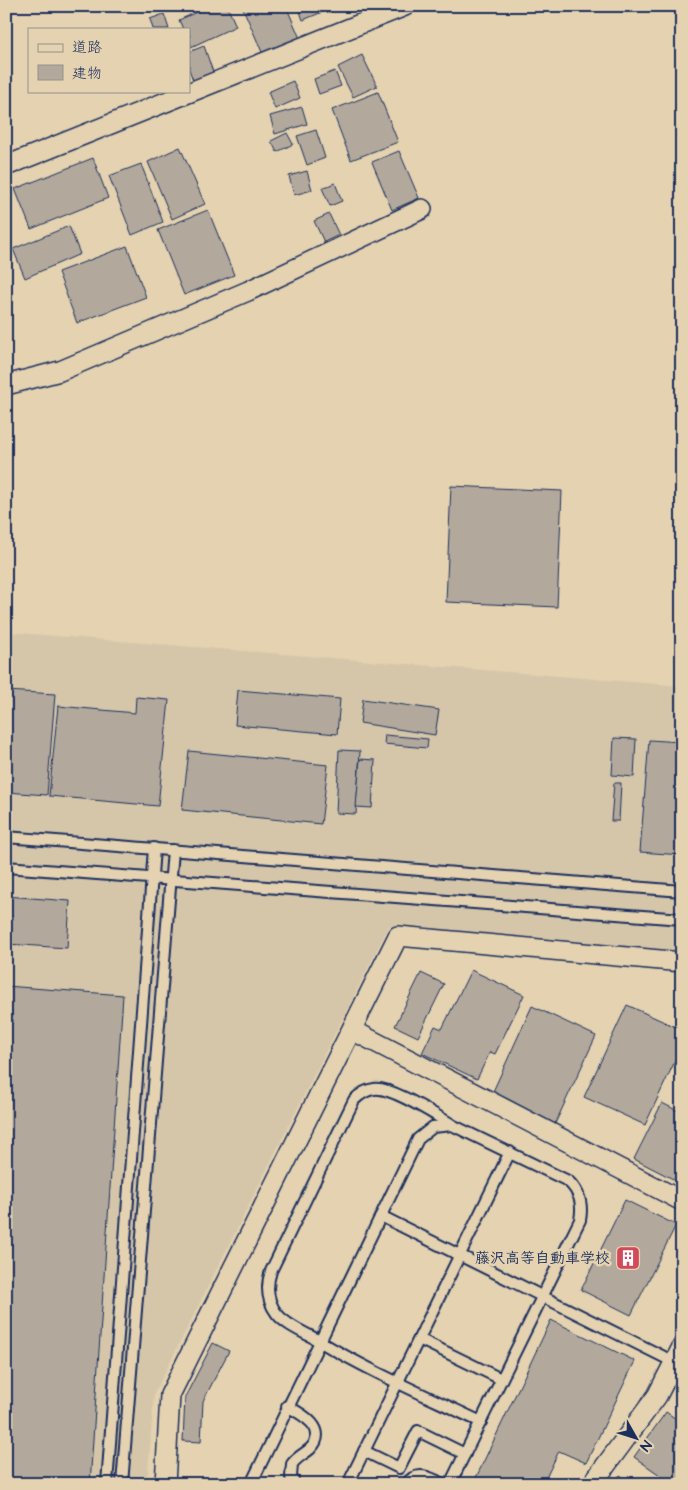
<svg xmlns="http://www.w3.org/2000/svg" width="688" height="1490" font-family="'Architects Daughter','Klee One',sans-serif">
	<rect width="100%" height="100%" fill="#e4d2b0"/>
	<filter id="ink" filterUnits="userSpaceOnUse"><feTurbulence type="fractalNoise" baseFrequency=".02" numOctaves="2"/><feDisplacementMap in="SourceGraphic" scale="10" xChannelSelector="R" yChannelSelector="G"/><feConvolveMatrix kernelMatrix="1 2 1 2 8 2 1 2 1" color-interpolation-filters="sRGB"/></filter>
	<g filter="url(#ink)">
		<!-- built -->
		<path fill="#d5c6aa" d="M6,632L682,686V952L389,926L154,1394L147,1484H6Z"/>
		<!-- building -->
		<g fill="#b2a99c" stroke="#1b2f5e">
			<path d="M210,6H227L236,26L191,47L189,29H183L179,20Z"/>
			<path d="M242,6H286L302,43L265,59Z"/>
			<path d="M298,6H337L303,20Z"/>
			<path d="M164,14L169,29H153L150,19Z"/>
			<path d="M204,46L214,75L194,83L189,69V52Z"/>
			<path d="M362,55L377,86L353,97L338,67Z"/>
			<path d="M335,71L341,86L319,94L314,79Z"/>
			<path d="M293,81L300,98L275,109L268,92Z"/>
			<path d="M378,92L398,142L351,160L332,110Z"/>
			<path d="M302,107L307,124L275,134L270,116Z"/>
			<path d="M316,130L325,158L307,165L297,136Z"/>
			<path d="M287,133L293,144L277,152L271,141Z"/>
			<path d="M180,147L205,204L172,219L148,162Z"/>
			<path d="M399,151L419,198L392,210L372,162Z"/>
			<path d="M93,158L108,198L31,229L15,189Z"/>
			<path d="M141,164L163,222L132,235L109,176Z"/>
			<path d="M307,171L312,190L294,195L289,176Z"/>
			<path d="M335,183L342,201L330,206L322,188Z"/>
			<path d="M208,210L234,275L184,295L158,230Z"/>
			<path d="M329,214L339,235L324,242L314,221Z"/>
			<path d="M69,226L80,254L25,278L13,249Z"/>
			<path d="M127,246L146,297L77,323L58,272Z"/>
			<path d="M451,486L562,491L557,607L446,602Z"/>
			<path d="M238,690L340,699L337,734L235,725Z"/>
			<path d="M6,691L55,694L47,795L6,792Z"/>
			<path d="M136,697L169,700L158,806L49,796L58,706L135,713Z"/>
			<path d="M363,699L439,710L435,735L360,723Z"/>
			<path d="M385,735L428,739L427,748L384,744Z"/>
			<path d="M614,738L636,739L634,777L612,775Z"/>
			<path d="M649,740L682,742V855L640,852Z"/>
			<path d="M339,750L360,751L356,814L336,813Z"/>
			<path d="M189,751L328,765L321,824L182,810Z"/>
			<path d="M360,759L375,760L372,808L356,807Z"/>
			<path d="M614,783H621L619,821H611Z"/>
			<path d="M6,896L70,901L67,948L6,944Z"/>
			<path d="M471,970L524,995L495,1054L490,1052L477,1079L422,1053L435,1026L442,1029Z"/>
			<path d="M421,973L444,984L418,1037L395,1026Z"/>
			<path d="M6,986L123,995L90,1484H6Z"/>
			<path d="M627,1005L682,1030V1046L645,1125L584,1097Z"/>
			<path d="M532,1006L596,1036L553,1128L490,1098Z"/>
			<path d="M662,1103L682,1113V1166L675,1180L634,1159Z"/>
			<path d="M625,1200L676,1225L631,1315L581,1290Z"/>
			<path d="M551,1320L635,1361L586,1463L559,1451L543,1484H473Z"/>
			<path d="M213,1343L229,1351L203,1401L201,1442L183,1441L185,1397Z"/>
			<path d="M666,1412L682,1423V1484H673L634,1457Z"/>
			<path d="M620,1475L632,1484H613Z"/>
		</g>
		<g fill="none" stroke-linecap="round" stroke-linejoin="round">
			<defs>
				<g id="lane">
					<path d="M6,837L682,891"/>
					<path d="M6,867L682,919"/>
					<path d="M451,1124C435,1115 391,1086 374,1089C366,1090 360,1094 354,1100L271,1271C266,1286 267,1301 277,1314C288,1327 306,1333 319,1341C371,1372 427,1396 481,1422"/>
					<path d="M381,1216L674,1362"/>
					<path d="M419,1339L501,1379"/>
					<path d="M287,1406C302,1414 330,1429 310,1449C304,1454 297,1457 292,1464L291,1477L295,1484"/>
					<path d="M364,1451L399,1468L418,1431L465,1454"/>
					<path d="M107,1484L154,848"/>
					<path d="M122,1484L173,850"/>
					<path d="M251,1484L418,1139L433,1127L452,1125L568,1181C580,1192 583,1204 580,1220L450,1484"/>
					<path d="M348,1484L510,1152"/>
					<path d="M406,1484C417,1470 430,1477 443,1484"/>
				</g>
				<g id="street">
					<path d="M6,166L405,6"/>
					<path d="M6,385L60,371L248,291L422,209"/>
					<path d="M352,1030L682,1201"/>
					<path d="M165,1484L170,1395L398,936L682,962"/>
					<path d="M592,1484L657,1396L682,1347"/>
				</g>
			</defs>
			<!-- lane casing -->
			<use href="#lane" stroke="#1b2f5e" stroke-width="14"/>
			<!-- street casing -->
			<use href="#street" stroke="#1b2f5e" stroke-width="22"/>
			<!-- lane -->
			<use href="#lane" stroke="#e4d2b0" stroke-width="10"/>
			<!-- street -->
			<use href="#street" stroke="#e4d2b0" stroke-width="19"/>
		</g>
	</g>
	<!-- icons -->
	<defs>
		<symbol id="building-square" viewBox="-11 -11 22 22"><rect x="-9" y="-9" width="18" height="18" rx="4" fill="#d1495b" stroke="#e4d2b0"/><path d="M-4-6H4V6H1V3H-1V6H-4ZM-2.5-4.3h1.7v1.8h-1.7ZM.8-4.3h1.7v1.8H.8ZM-2.5-1h1.7V.8h-1.7ZM.8-1h1.7V.8H.8Z" fill="#fff"/></symbol>
	</defs>
	<g fill-rule="evenodd">
		<use href="#building-square" x="614" y="1244" width="28" height="28"/>
	</g>
	<g text-anchor="middle" stroke-width="5" stroke-linejoin="round" paint-order="stroke">
		<!-- poi labels -->
		<g font-size="15" font-weight="bold" fill="#1b2f5e" stroke="#e4d2b0" text-anchor="end">
			<text x="610" y="1263">藤沢高等自動車学校</text>
		</g>
	</g>
	<!-- margin -->
	<rect width="688" height="1490" fill="none" stroke="#e4d2b0" stroke-width="25"/>
	<rect x="12" y="12" width="663" height="1465" fill="none" stroke="#1b2f5e" stroke-width="2" filter="url(#ink)"/>
	<!-- legend -->
	<rect x="28" y="28" width="162" height="65" fill="#e4d2b0" stroke="#94918f"/>
	<rect x="38" y="44" width="25" height="8" fill="#e4d2b0" stroke="#94918f"/>
	<text x="72" y="52" font-size="15" fill="#1b2f5e">道路</text>
	<rect x="38" y="65" width="25" height="15" fill="#b2a99c" stroke="#94918f"/>
	<text x="72" y="78" font-size="15" fill="#1b2f5e">建物</text>
	<!-- north arrow -->
	<g transform="translate(636 1438) rotate(129)" stroke="#e4d2b0" stroke-width="4" paint-order="stroke">
	<path d="M0-4L9 19L0 12L-9 19Z" fill="#1b2f5e"/>
	<text y="-8" font-size="14" font-weight="bold" text-anchor="middle" fill="#1b2f5e">N</text>
	</g>
</svg>
